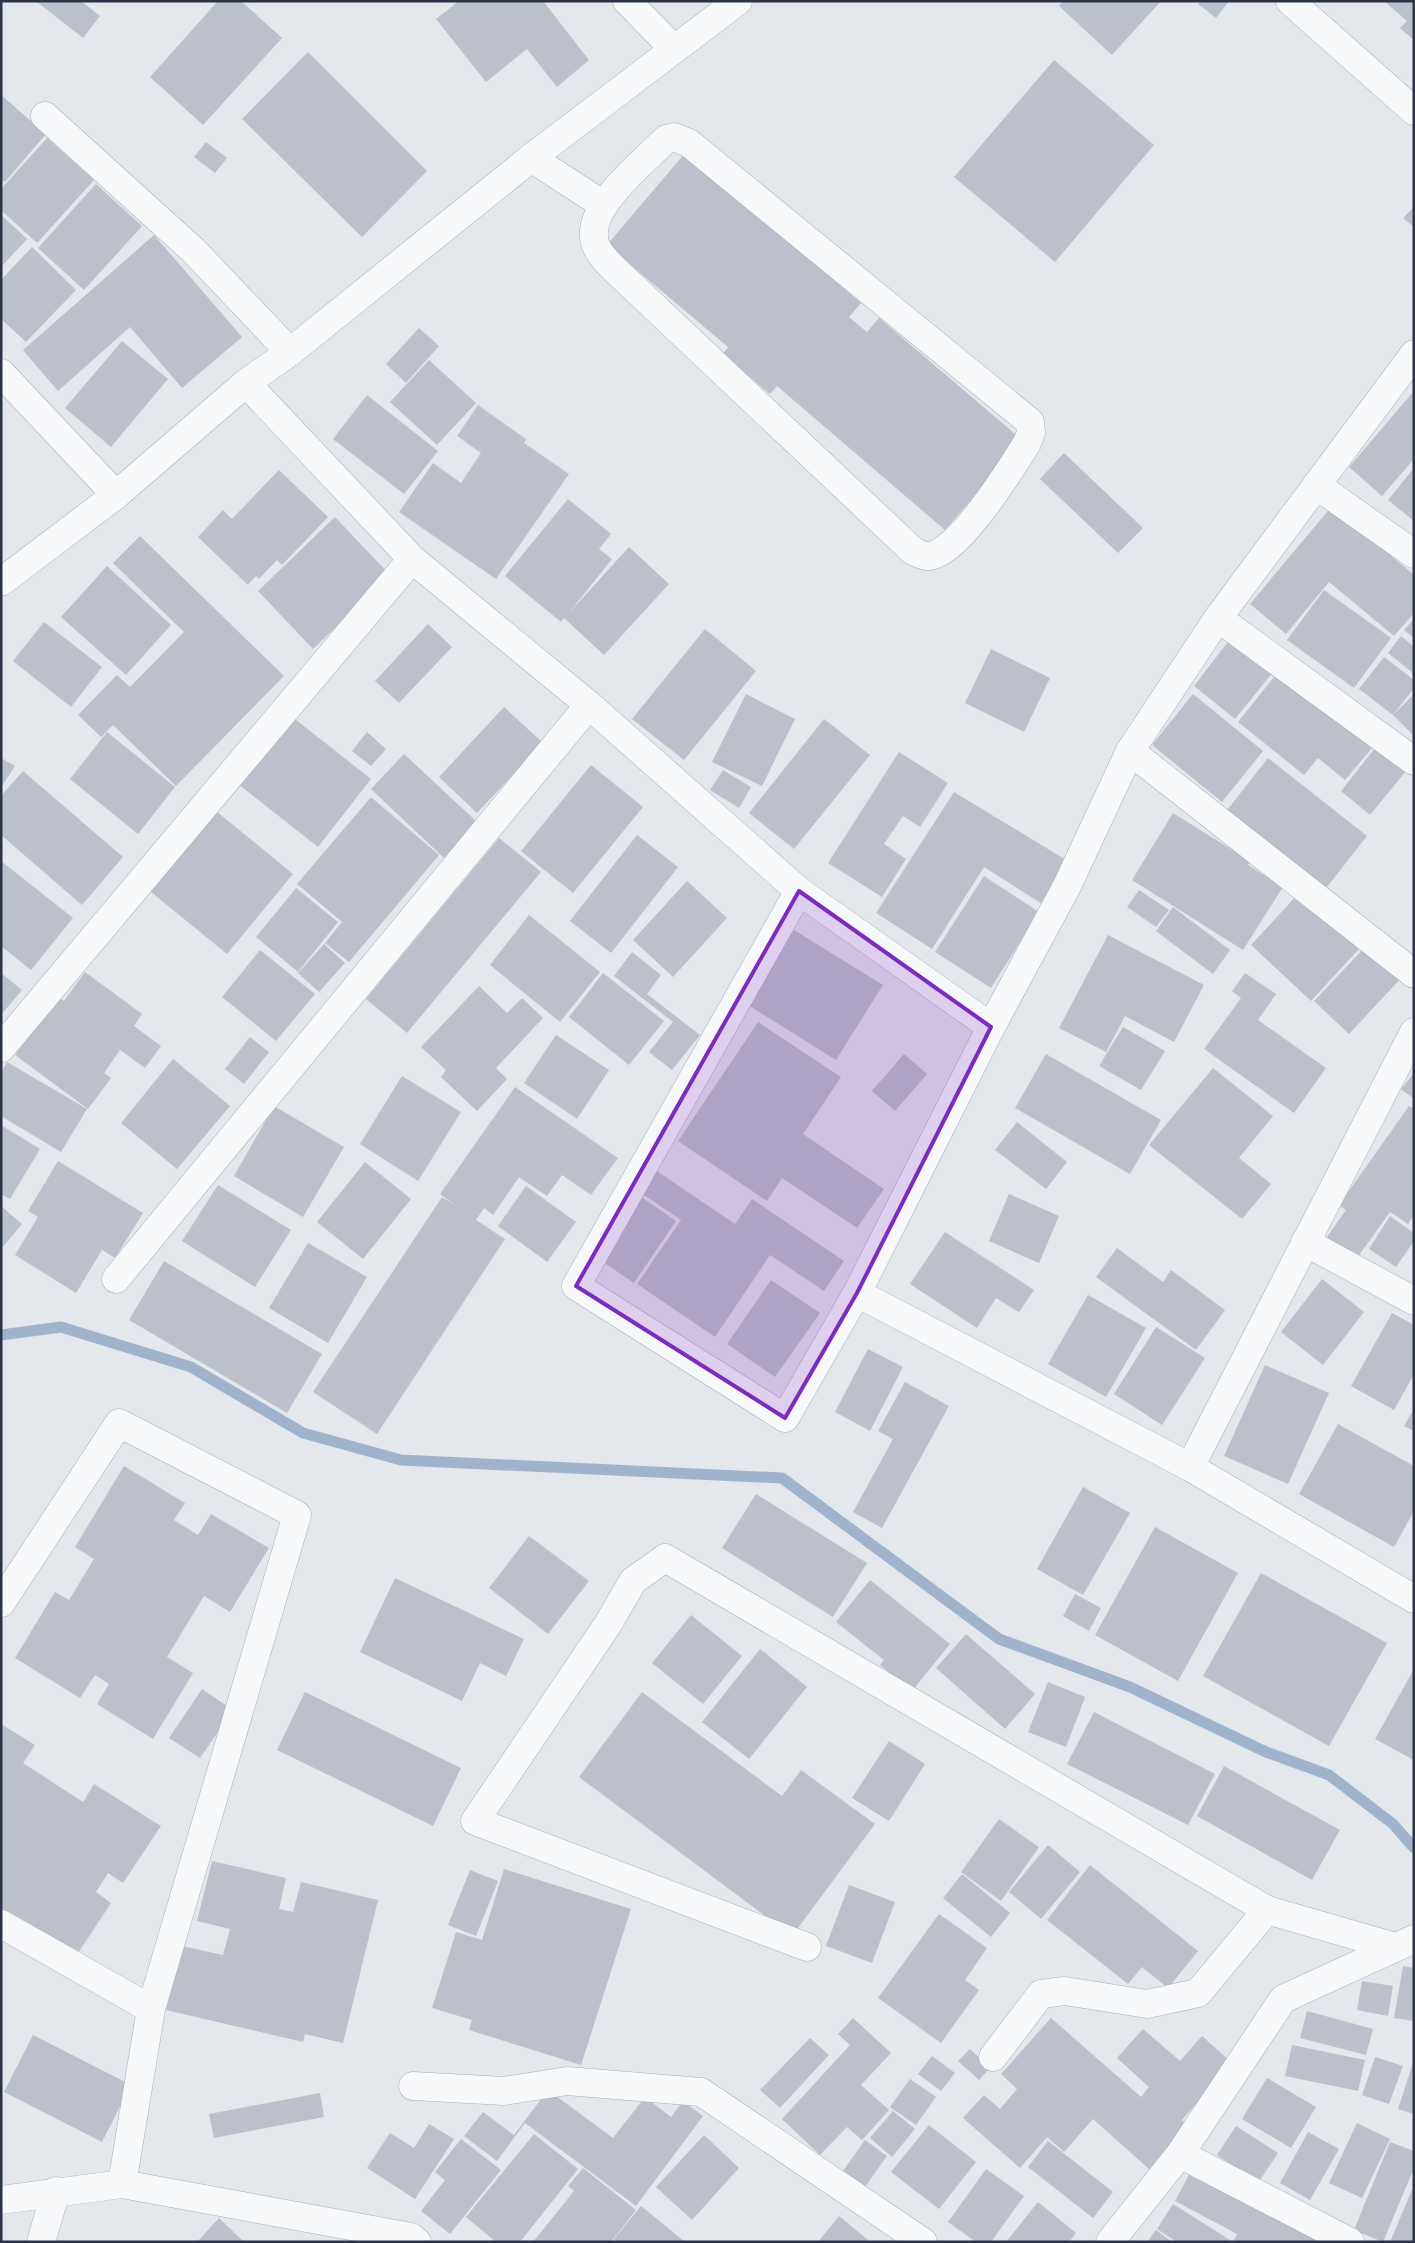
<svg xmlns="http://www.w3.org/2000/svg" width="1415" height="2243" font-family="Barlow,sans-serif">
	<rect width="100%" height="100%" fill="#e4e7ec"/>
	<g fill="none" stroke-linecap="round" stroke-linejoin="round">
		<!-- stream -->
		<path stroke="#9fb4cc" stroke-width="11" d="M1,1335L61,1327L191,1367L303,1433L401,1460L782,1478L999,1639L1130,1687L1266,1752L1329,1775L1393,1824L1414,1848"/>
	</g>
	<!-- building -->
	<g fill="#bbc0ca">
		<path d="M36,1H81L100,16L83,38Z"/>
		<path d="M218,1H241L282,38L203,125L150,77Z"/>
		<path d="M459,1H543L589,60L557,87L527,49L486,82L436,19Z"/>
		<path d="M1063,1H1161L1112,55L1059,6Z"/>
		<path d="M1201,1H1229L1216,18L1198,4Z"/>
		<path d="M1384,1H1414V40L1400,28L1407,21Z"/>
		<path d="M308,52L427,171L362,237L242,119Z"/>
		<path d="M1054,60L1154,145L1055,262L954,177Z"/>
		<path d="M1,95L46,134L5,182L1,179Z"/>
		<path d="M47,138L94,180L37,243L1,210V189Z"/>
		<path d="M206,142L227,158L215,173L194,157Z"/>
		<path d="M685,153L861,303L849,317L867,332L879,318L1022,440L945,530L777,386L770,394L723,354L728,347L607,245Z"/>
		<path d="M96,184L142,226L84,290L38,248Z"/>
		<path d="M1414,207V227L1403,218Z"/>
		<path d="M1,215L27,239L1,267Z"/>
		<path d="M154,235L242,337L182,388L130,327L58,391L23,350Z"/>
		<path d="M32,247L76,290L26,342L1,319V280Z"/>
		<path d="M419,328L439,346L406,383L386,364Z"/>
		<path d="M122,341L168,379L111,447L65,408Z"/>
		<path d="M429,360L476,403L437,445L390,402Z"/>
		<path d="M1414,391V459L1382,496L1349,467Z"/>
		<path d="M367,395L438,451L404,494L333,439Z"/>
		<path d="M478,405L526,439L524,443L569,474L496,579L399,512L433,463L461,483L481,453L457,436Z"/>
		<path d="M1064,453L1143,528L1118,553L1040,479Z"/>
		<path d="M1414,468V521L1388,500Z"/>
		<path d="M279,470L328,517L282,565L277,560L259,579L256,576L248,585L198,537L223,510L232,519Z"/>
		<path d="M568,499L611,534L599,549L612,559L568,614L629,547L669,584L604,655L564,618L561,622L505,576Z"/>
		<path d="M1332,506L1414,575V613L1394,636L1329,582L1286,634L1250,604Z"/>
		<path d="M335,517L390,575L313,649L258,591Z"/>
		<path d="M140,536L284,676L176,786L113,725L101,737L78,715L117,675L130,687L184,632L113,563Z"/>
		<path d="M107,566L171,625L126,675L61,617Z"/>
		<path d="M1324,590L1391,638L1354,688L1287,640Z"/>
		<path d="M1414,619V638L1404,630Z"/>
		<path d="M44,622L102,667L71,707L13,661Z"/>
		<path d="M428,624L452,647L399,703L375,681Z"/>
		<path d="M705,629L756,671L684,760L632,719Z"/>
		<path d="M1401,636L1414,647V674L1388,653Z"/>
		<path d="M1231,638L1273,672L1235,719L1194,686Z"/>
		<path d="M991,649L1050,678L1024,732L965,703Z"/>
		<path d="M1384,657L1414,680V688L1393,715L1414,694V736L1393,715L1359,689Z"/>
		<path d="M1282,667L1376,743L1345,780L1318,758L1304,775L1238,722Z"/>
		<path d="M746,694L795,719L762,786L712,762Z"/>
		<path d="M1193,694L1263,751L1222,802L1152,745Z"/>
		<path d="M504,707L543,743L477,813L439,777Z"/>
		<path d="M286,712L371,779L318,847L233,780Z"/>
		<path d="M824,719L870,755L794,849L749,813Z"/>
		<path d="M107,732L175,787L138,834L70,779Z"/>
		<path d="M367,732L386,749L371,766L352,751Z"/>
		<path d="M1376,747L1406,771L1370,815L1341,791Z"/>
		<path d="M899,752L948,783L920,827L903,816L884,844L906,859L882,897L828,863Z"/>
		<path d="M404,754L478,823L444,858L371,789Z"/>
		<path d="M1,758L15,766L1,787Z"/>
		<path d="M1268,758L1367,836L1323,892L1224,814Z"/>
		<path d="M591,765L643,807L573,893L521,851Z"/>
		<path d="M723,770L751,787L739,808L710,790Z"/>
		<path d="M23,771L123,857L82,905L1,835V796Z"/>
		<path d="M954,792L1071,863L1044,905L984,867L932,949L876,913Z"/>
		<path d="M371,797L439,855L349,962L325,943L342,922L297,884Z"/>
		<path d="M216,811L293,874L227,954L151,892Z"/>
		<path d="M1173,813L1250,861L1248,865L1283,887L1243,950L1132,880Z"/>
		<path d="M637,835L678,867L611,953L570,921Z"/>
		<path d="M499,838L541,872L407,1033L366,999Z"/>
		<path d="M1,861L73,918L31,970L1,946Z"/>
		<path d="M984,876L1039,912L991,988L935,952Z"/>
		<path d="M687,881L727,918L673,977L633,940Z"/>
		<path d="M296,888L338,922L298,972L256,937Z"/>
		<path d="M1139,890L1169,910L1156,927L1127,907Z"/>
		<path d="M1299,893L1359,949L1311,1001L1251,945Z"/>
		<path d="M1173,907L1230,950L1213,974L1156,931Z"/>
		<path d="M529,915L600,972L560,1022L490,965Z"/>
		<path d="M794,930L883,985L836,1060L748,1005Z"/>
		<path d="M1108,935L1204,985L1174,1042L1125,1016L1106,1052L1059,1028Z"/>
		<path d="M1369,943L1403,976L1349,1034L1314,1001Z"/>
		<path d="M324,944L345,963L319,992L298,973Z"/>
		<path d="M260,950L315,994L276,1041L222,997Z"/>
		<path d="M632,952L661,975L647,994L700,1035L672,1070L649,1052L673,1022L614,976Z"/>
		<path d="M85,972L142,1014L134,1026L161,1046L145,1068L120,1050L104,1073L111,1078L88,1109L15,1055L58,997L64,1001Z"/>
		<path d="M1,973L22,990L1,1015Z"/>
		<path d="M603,973L664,1021L629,1065L569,1017Z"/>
		<path d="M1245,973L1276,994L1258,1020L1326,1068L1294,1113L1204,1049L1241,998L1232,991Z"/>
		<path d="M479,986L507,1013L522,998L543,1018L496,1068L507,1079L477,1111L441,1077L446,1070L421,1047Z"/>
		<path d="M758,1022L841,1077L803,1134L884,1189L857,1228L782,1178L767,1201L678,1141Z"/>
		<path d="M1123,1027L1165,1051L1141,1090L1099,1066Z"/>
		<path d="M556,1035L609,1070L577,1119L524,1083Z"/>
		<path d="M250,1037L269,1052L244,1084L225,1069Z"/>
		<path d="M904,1054L927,1074L895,1111L872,1091Z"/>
		<path d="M1046,1054L1161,1120L1130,1174L1015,1108Z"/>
		<path d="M173,1059L230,1106L177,1169L121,1123Z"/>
		<path d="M7,1062L87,1109L61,1152L1,1116V1072Z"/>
		<path d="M1213,1068L1273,1116L1239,1158L1271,1184L1242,1219L1149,1145Z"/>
		<path d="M1414,1073V1099L1401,1089Z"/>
		<path d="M402,1076L461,1112L418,1181L360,1144Z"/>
		<path d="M515,1087L618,1158L591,1195L562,1175L547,1196L519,1177L493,1215L484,1208L476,1220L505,1239L377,1434L313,1392L442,1197L456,1206L440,1194Z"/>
		<path d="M274,1106L344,1147L303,1217L234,1176Z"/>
		<path d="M1409,1106L1414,1109V1215L1408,1224L1390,1212L1357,1258L1327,1237L1346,1210L1339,1205Z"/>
		<path d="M1017,1122L1067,1162L1046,1189L995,1150Z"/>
		<path d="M1,1125L40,1149L10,1199L1,1194Z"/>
		<path d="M58,1161L143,1213L115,1258L102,1250L76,1293L15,1255L38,1217L28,1211Z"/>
		<path d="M365,1162L411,1199L363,1259L317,1222Z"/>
		<path d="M651,1167L735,1224L752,1199L844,1261L824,1291L770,1255L715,1337L637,1284L681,1220L635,1189Z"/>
		<path d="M218,1185L291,1230L255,1287L182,1241Z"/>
		<path d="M526,1186L576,1222L547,1262L498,1226Z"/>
		<path d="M1009,1194L1059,1216L1039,1263L989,1241Z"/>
		<path d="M640,1196L676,1221L634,1283L597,1258Z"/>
		<path d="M1,1206L22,1224L1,1249Z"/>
		<path d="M1390,1216L1414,1233V1241L1396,1267L1369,1249Z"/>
		<path d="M945,1232L1034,1290L1019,1312L996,1298L977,1328L910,1284Z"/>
		<path d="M308,1243L367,1277L328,1343L269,1308Z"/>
		<path d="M1117,1248L1163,1282L1171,1270L1225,1310L1196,1350L1096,1277Z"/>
		<path d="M164,1261L322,1354L287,1413L129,1320Z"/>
		<path d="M1322,1279L1364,1312L1323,1365L1281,1332Z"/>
		<path d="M771,1280L820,1313L775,1377L727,1344Z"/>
		<path d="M1088,1295L1146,1328L1106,1397L1048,1364Z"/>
		<path d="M1392,1313L1414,1325V1374L1394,1410L1351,1386Z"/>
		<path d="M1156,1327L1205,1358L1162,1425L1114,1394Z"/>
		<path d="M868,1349L903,1367L870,1431L835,1412Z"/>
		<path d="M1265,1365L1329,1393L1288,1484L1224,1456Z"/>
		<path d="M905,1382L949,1406L882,1528L853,1512L893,1439L878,1431Z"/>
		<path d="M1414,1409V1431L1404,1426Z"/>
		<path d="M1338,1424L1414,1466V1511L1394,1547L1299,1494Z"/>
		<path d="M124,1466L185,1503L174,1520L198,1535L211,1514L269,1548L230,1612L204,1596L167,1657L193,1673L153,1739L97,1704L109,1684L95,1675L80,1698L15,1658L55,1592L69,1600L94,1559L75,1547Z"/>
		<path d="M1083,1487L1130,1513L1083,1595L1037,1569Z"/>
		<path d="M756,1494L867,1563L833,1617L722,1548Z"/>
		<path d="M1155,1527L1238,1573L1178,1681L1095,1635Z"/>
		<path d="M529,1536L589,1581L548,1634L489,1588Z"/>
		<path d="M1261,1573L1387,1643L1329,1746L1203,1676Z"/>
		<path d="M395,1578L524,1639L506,1676L480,1663L462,1701L360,1652Z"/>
		<path d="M870,1580L950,1644L912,1691L880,1665L884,1660L836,1622Z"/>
		<path d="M1075,1594L1101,1608L1089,1631L1063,1616Z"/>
		<path d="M691,1615L742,1656L703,1704L652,1663Z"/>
		<path d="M966,1634L1035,1694L1005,1729L936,1668Z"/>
		<path d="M760,1649L807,1687L749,1759L702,1722Z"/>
		<path d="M1414,1669V1760L1375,1739Z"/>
		<path d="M1048,1682L1085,1697L1066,1747L1028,1732Z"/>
		<path d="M202,1689L233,1710L200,1758L169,1738Z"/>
		<path d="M305,1692L461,1768L433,1826L277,1750Z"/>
		<path d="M642,1692L782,1796L801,1770L875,1824L792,1936L579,1777Z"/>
		<path d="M1094,1712L1215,1774L1188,1825L1067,1764Z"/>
		<path d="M1,1724L35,1745L23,1763L83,1802L94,1784L161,1826L123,1883L108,1873L96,1892L111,1903L76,1956L1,1908Z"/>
		<path d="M889,1741L925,1764L889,1821L852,1798Z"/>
		<path d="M1224,1766L1340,1830L1312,1880L1197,1816Z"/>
		<path d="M999,1819L1039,1847L1001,1901L961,1872Z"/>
		<path d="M1048,1845L1080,1872L1041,1919L1009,1892Z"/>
		<path d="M212,1861L286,1878L279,1909L293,1912L301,1882L378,1900L343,2043L305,2034L303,2042L166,2010L182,1946L223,1955L230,1929L197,1921Z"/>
		<path d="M1090,1865L1198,1951L1168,1988L1142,1967L1128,1984L1047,1920Z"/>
		<path d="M504,1869L631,1909L581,2065L469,2030L472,2020L432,2008L456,1932L482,1940Z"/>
		<path d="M470,1870L498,1881L476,1936L448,1925Z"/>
		<path d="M962,1874L1010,1913L991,1937L943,1898Z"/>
		<path d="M849,1885L895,1902L872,1963L826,1946Z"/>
		<path d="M939,1914L987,1948L965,1980L979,1990L941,2043L878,1998Z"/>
		<path d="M1403,1966L1414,1968V2021L1394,2018Z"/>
		<path d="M1362,1981L1393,1986L1388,2016L1357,2010Z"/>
		<path d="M1307,2011L1373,2029L1366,2055L1300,2038Z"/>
		<path d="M853,2018L891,2053L861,2085L889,2110L862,2140L847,2127L820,2155L782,2119L850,2045L838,2034Z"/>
		<path d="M1051,2018L1141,2097L1149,2087L1117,2058L1143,2029L1180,2061L1202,2036L1232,2063L1182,2120L1187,2125L1149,2169L1093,2119L1064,2152L1047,2137L1020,2168L963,2118L984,2095L1000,2109L1017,2089L1001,2074Z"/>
		<path d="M33,2035L131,2085L102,2142L4,2092Z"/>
		<path d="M810,2038L829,2055L780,2108L760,2090Z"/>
		<path d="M1292,2045L1365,2060L1358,2091L1285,2076Z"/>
		<path d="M970,2049L990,2068L979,2080L958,2061Z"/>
		<path d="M932,2056L955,2073L941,2091L918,2074Z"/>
		<path d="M1375,2057L1403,2066L1389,2104L1362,2095Z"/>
		<path d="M1413,2063H1414V2114L1398,2109Z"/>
		<path d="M1267,2078L1316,2107L1291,2148L1242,2119Z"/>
		<path d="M910,2079L936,2097L916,2125L890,2107Z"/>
		<path d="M548,2090L613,2138L645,2097L671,2117L683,2101L703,2116L636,2206L525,2123L497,2161L464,2136L483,2112L514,2135Z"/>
		<path d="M320,2093L324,2117L214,2138L209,2114Z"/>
		<path d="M893,2111L915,2129L892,2157L870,2138Z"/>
		<path d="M1357,2123L1390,2139L1362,2198L1329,2183Z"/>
		<path d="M429,2124L454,2139L415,2199L367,2168L390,2133L414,2148Z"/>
		<path d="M929,2125L976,2162L939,2209L891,2172Z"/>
		<path d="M1236,2126L1278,2153L1258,2183L1217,2155Z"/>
		<path d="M1308,2132L1339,2149L1310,2200L1280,2183Z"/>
		<path d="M534,2134L578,2169L520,2242H496L466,2217Z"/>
		<path d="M704,2135L739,2168L692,2220L656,2187Z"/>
		<path d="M461,2139L501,2170L450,2234L421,2211L445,2180L435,2172Z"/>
		<path d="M865,2140L887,2156L865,2187L843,2171Z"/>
		<path d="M1048,2141L1113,2192L1093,2218L1028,2167Z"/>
		<path d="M1390,2142L1414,2151V2168L1383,2242L1354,2230Z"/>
		<path d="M583,2168L636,2210L611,2242H533L574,2191L568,2186Z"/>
		<path d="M986,2169L1024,2196L991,2242H976L948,2222Z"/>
		<path d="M1191,2171L1322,2242H1233L1237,2234L1175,2201Z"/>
		<path d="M1414,2185V2242H1390Z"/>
		<path d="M1038,2202L1076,2233L1069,2242H1006Z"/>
		<path d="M1173,2204L1230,2240L1229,2242H1177L1157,2229Z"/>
		<path d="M641,2206L685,2242H617L614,2239Z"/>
		<path d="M839,2216L868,2240L867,2242H818Z"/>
		<path d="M219,2218L244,2242H197Z"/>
		<path d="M1156,2230L1172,2242H1147Z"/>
	</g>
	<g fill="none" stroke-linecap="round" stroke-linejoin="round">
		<defs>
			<g id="minor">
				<path d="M627,1L674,49"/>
				<path d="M1290,1L1414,111"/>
				<path d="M45,116L194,251L290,352"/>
				<path d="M674,137L689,143L1030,422L1031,433L1027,443C1012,467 957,557 927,556C923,556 917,553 913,551L611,266C603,257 594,248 594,236C591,203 644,162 666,139Z"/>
				<path d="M531,158L602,204"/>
				<path d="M1,373L116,495"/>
				<path d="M246,383L412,559L589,705L799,891L991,1027L857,1293L1190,1467L1414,1599"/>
				<path d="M1316,485L1414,554"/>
				<path d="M1,582L116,495L246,383L290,352L531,158L738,1"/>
				<path d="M1218,618L1414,354"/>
				<path d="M1130,751L1414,974"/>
				<path d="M799,891L576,1286L785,1418L857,1293"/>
				<path d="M991,1027L1067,886L1130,751L1218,618L1414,761"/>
				<path d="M1,1048L412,559"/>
				<path d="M1305,1242L1414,1301"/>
				<path d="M116,1279L589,705"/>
				<path d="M1190,1467L1414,1032"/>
				<path d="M1,1603L119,1423L297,1515L151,2009L122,2184"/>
				<path d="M1,1924L151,2009"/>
				<path d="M807,1947L475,1821L608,1624L633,1581L665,1558L1267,1910L1395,1947"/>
				<path d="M993,2057L1041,1994L1065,1991L1147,2004L1198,1993L1267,1910"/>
				<path d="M413,2086L504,2091L567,2081L701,2092L923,2242"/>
				<path d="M1180,2154L1350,2242"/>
				<path d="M1,2200L122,2184L411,2237L417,2242"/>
				<path d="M41,2242L56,2191"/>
				<path d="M1110,2242L1180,2154L1283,1999L1414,1939"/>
			</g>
		</defs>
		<!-- minor casing -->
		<use href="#minor" stroke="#a9aeb7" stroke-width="29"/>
		<!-- minor -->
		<use href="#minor" stroke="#f7f8fa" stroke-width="28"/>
	</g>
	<!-- marked area -->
	<path fill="#7b2cbf" fill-opacity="0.2" stroke="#7b2cbf" stroke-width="4" stroke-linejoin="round" d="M799,891L991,1027L857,1293L785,1418L576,1286Z"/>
	<!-- border -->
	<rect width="1415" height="2243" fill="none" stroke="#2b3445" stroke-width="5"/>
</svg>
